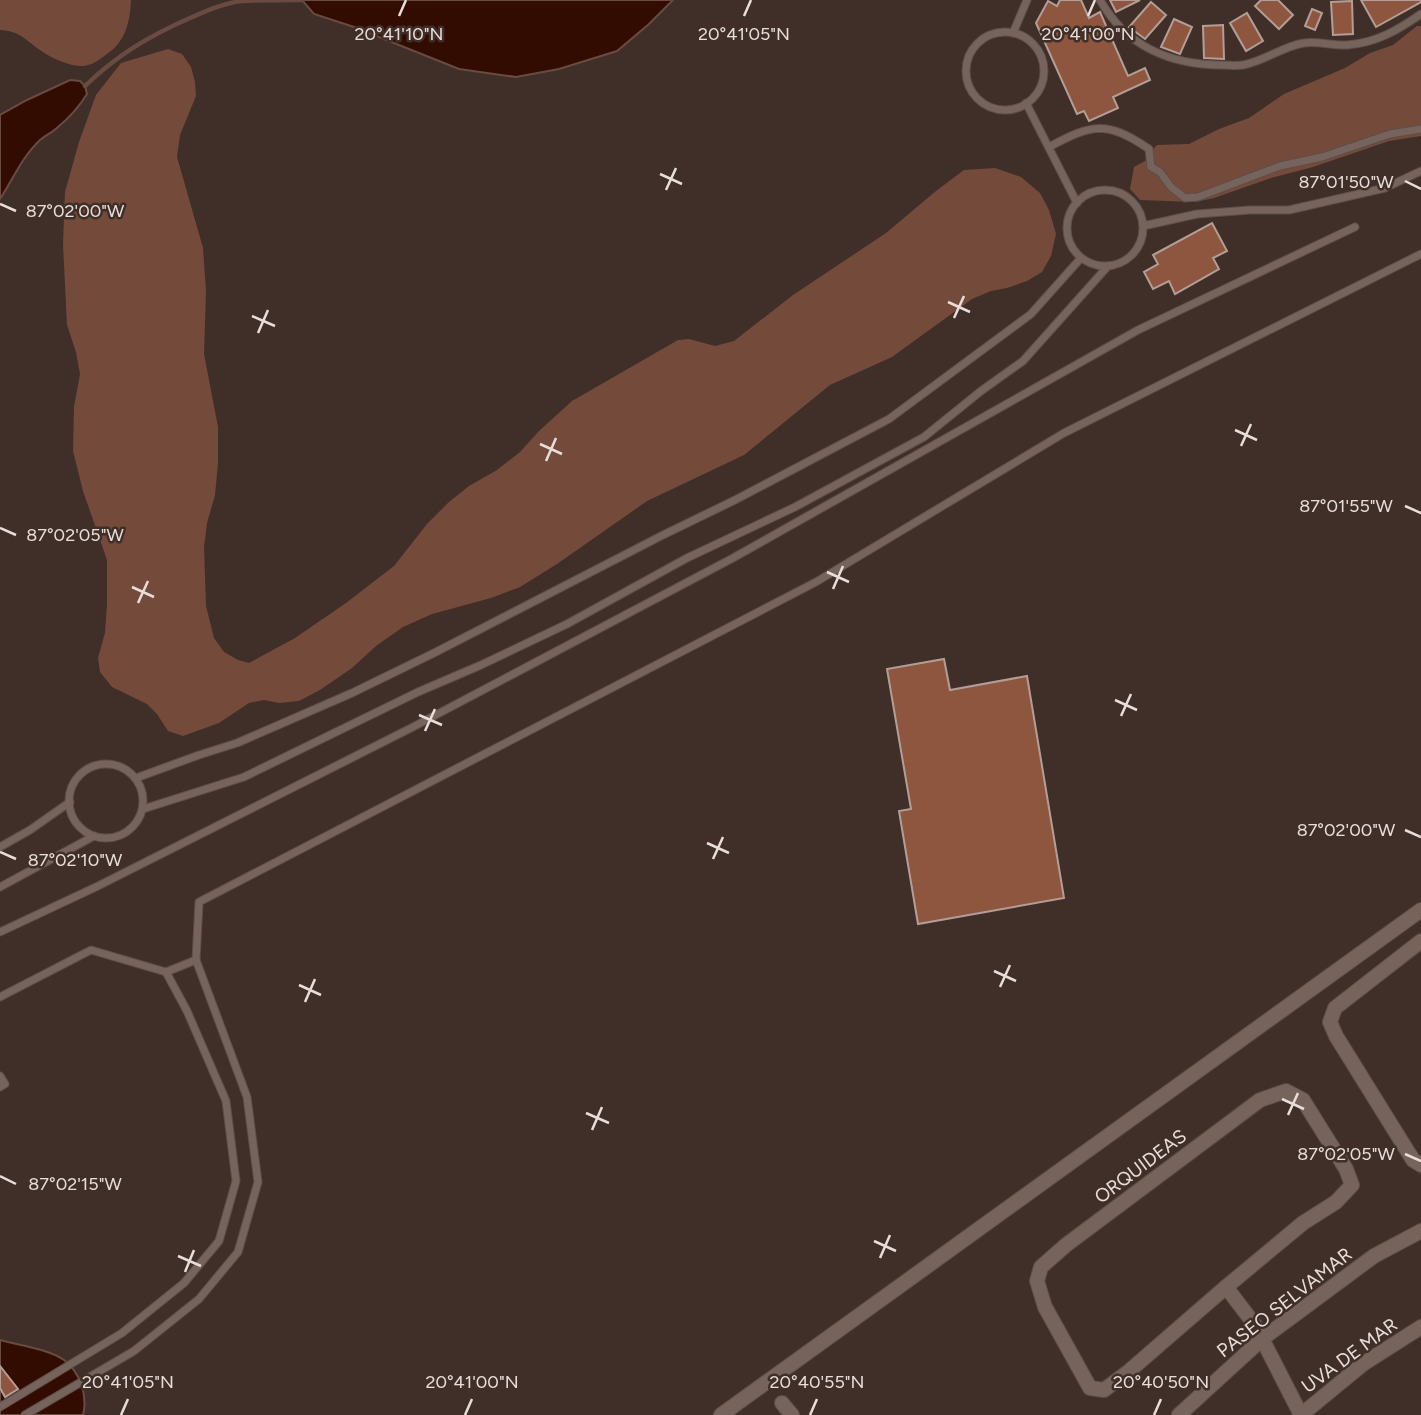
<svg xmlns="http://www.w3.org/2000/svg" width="1421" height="1415" font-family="Figtree,sans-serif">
	<rect width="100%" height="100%" fill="#402f28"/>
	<!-- green -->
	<g fill="#744b3b">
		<path d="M0,0H131C130,21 126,41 108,53C102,58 93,65 84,66C71,67 53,59 43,52C26,41 21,31 0,30Z"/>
		<path d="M1417,26H1421V136L1389,141L1313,167L1271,178L1214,198L1195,202L1140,200L1130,189L1134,167L1145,161L1148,155L1157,145L1189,144L1219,129L1249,118L1284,94L1345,68L1370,53L1393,45Z"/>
		<path d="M168,49L182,54L191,67L195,82L196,96L180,135L177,157L203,248L206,291L204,354L218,427V463L215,495L207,523L204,547L206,606L214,638L224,652L238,660L249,663L295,638L346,603L394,566L427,524L449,502L469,486L497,470L520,452L539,431L572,401L678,340L689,339L715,346L734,341L793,295L886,233L936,191L964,170L995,168L1021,177L1040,193L1049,210L1056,234L1051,256L1042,272L1027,281L1007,288L991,291L972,299L892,357L830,385L744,455L647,501L557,564L520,587L491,598L432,614L403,627L376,646L352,668L320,690L299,701L279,703L264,700L249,703L219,723L183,736L168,731L157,714L147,704L112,687L100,672L98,658L105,633L107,604V560L83,491L73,451L74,407L80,374L76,352L67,325L63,244L65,192L79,142L96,95L121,63Z"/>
	</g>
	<!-- water -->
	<g fill="#320c00" stroke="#694b41" stroke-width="2">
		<path d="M302,0H673L649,24L617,51L559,69L516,77L459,69L354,27L314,14Z"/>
		<path d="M70,80L80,81L85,86L87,94C79,107 70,117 58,127C53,132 46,135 40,140C22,157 13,179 0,199V115L27,100Z"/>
		<path d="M0,1340C18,1345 48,1349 64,1360C80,1372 88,1396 83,1415H0V1388L8,1401L20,1393L0,1366Z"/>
	</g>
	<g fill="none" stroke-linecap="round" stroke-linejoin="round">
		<!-- stream -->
		<path stroke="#694b41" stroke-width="4.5" d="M85,86C117,55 149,36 190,18C206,11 224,3 242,1C261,0 282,0 302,0"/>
	</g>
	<!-- building -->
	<g fill="#8e553f" stroke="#b39e97" stroke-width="2">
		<path d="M1060,0H1081L1089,18L1100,12L1128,76L1145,68L1150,80L1113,97L1118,108L1089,121L1084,111L1077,114L1036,23L1048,1L1057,6Z"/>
		<path d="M1110,0H1140L1116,12Z"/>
		<path d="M1261,0H1278L1293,15L1279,29L1255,6Z"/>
		<path d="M1361,0H1421V2L1376,27Z"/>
		<path d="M1352,1L1353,34L1333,35L1331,2Z"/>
		<path d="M1151,2L1166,15L1145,39L1129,27Z"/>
		<path d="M1312,9L1322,13L1315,30L1305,26Z"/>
		<path d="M1247,13L1263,41L1246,51L1230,23Z"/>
		<path d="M1174,19L1192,27L1180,54L1161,47Z"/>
		<path d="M1223,25L1224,59L1204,58L1203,26Z"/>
		<path d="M1212,223L1227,251L1213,258L1219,269L1175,294L1169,281L1153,289L1144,272L1158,264L1153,255Z"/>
		<path d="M944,659L950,690L1027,676L1064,898L918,924L899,811L911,809L887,669Z"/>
		<path d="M0,1366L18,1389L5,1397L0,1388Z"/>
	</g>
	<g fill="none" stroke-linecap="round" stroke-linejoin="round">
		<defs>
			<g id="lane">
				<path d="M1100,0C1126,46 1170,65 1222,65C1229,65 1237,66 1243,65C1265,61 1283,46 1304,43C1318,41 1333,46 1347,45C1376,43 1398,30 1421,14"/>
				<circle cx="1005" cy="71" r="39"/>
				<path d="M1013,33L1027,0"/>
				<path d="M1026,103L1077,203"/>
				<path d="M1049,147C1092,124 1106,120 1149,149L1151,167L1160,172L1171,187L1185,198L1198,197L1280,166L1322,157L1390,134L1421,129"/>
				<circle cx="1105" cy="228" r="38"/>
				<path d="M1143,226L1197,214L1250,210H1289L1385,188L1421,171"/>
				<circle cx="106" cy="801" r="37"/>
				<path d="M136,778L199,755L237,743L352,693L434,653L663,535L735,500L889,419L1031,314L1081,258"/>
				<path d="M143,809L244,777L418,692L481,665L567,624L687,558L795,507L924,437L981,391L1023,361L1108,266"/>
				<path d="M0,847L30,830L70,802"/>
				<path d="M0,887L94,836"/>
				<path d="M0,932L98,886L411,728L733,558L1138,330L1355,227"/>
				<path d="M0,997L91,950L166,972L196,960L199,902L816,582L1064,433L1421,254"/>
				<path d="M0,1076L5,1084L0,1087"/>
				<path d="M0,1407L122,1333L184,1283L219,1241L236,1181L226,1101L187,1011L166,972"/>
				<path d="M25,1415L134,1351L199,1299L238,1252L258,1182L247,1097L196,960"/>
			</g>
			<g id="street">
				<path d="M1421,941L1335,1008L1330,1022L1336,1036L1413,1160L1421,1165"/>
				<path d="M1286,1091L1303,1100L1346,1169L1352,1185L1336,1202L1303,1223L1226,1287L1128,1372L1104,1390L1090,1388L1045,1307L1037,1281L1041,1267L1066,1245L1260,1100Z"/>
				<path d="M1226,1287L1255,1325L1301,1415"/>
				<path d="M782,1403L792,1415"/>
				<path d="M721,1415L1421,910"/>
				<path d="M1179,1415L1262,1339L1374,1256L1421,1231"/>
				<path d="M1301,1415L1363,1364L1421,1327"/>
			</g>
		</defs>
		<!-- lane casing -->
		<use href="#lane" stroke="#5c4e49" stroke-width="9"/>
		<!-- street casing -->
		<use href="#street" stroke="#5c4e49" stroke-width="16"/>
		<!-- lane -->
		<use href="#lane" stroke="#76635c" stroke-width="7"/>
		<!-- street -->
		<use href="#street" stroke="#76635c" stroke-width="14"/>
	</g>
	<!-- ticks -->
	<path fill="none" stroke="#e8ddd9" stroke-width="2.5" d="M399,16L406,0M744,16L751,0M1088,16L1095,0M660,174L682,184M1405,181L1421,189M666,190L676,168M0,204L16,211M948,302L970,312M252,316L275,326M954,318L964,296M258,333L268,310M1235,430L1257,440M540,444L562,454M1241,446L1251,424M546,461L556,438M1405,506L1421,513M0,528L16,535M827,572L849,582M132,587L154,597M833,589L843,566M138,603L148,581M1115,700L1137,710M419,715L442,725M1121,716L1131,694M425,731L435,709M1405,830L1421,837M707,843L729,853M0,852L16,859M713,859L723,837M994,971L1016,981M299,985L321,995M1000,987L1010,965M305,1002L315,979M1282,1099L1304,1109M586,1113L609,1123M1288,1115L1298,1093M592,1130L602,1107M1405,1154L1421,1161M0,1176L16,1184M874,1241L896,1251M178,1256L201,1266M880,1258L890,1235M185,1272L194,1250M121,1415L128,1399M465,1415L472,1399M810,1415L817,1399M1154,1415L1161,1399"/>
	<g text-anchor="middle" stroke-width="5" stroke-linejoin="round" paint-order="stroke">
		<!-- street labels -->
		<g font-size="19" fill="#e8ddd9" stroke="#402f28">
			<text transform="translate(1140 1166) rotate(-37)" y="7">ORQUIDEAS</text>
			<text transform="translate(1284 1302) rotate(-38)" y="7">PASEO SELVAMAR</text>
			<text transform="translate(1349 1355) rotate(-36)" y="7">UVA DE MAR</text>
		</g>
	</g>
	<g font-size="18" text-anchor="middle" fill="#e8ddd9" stroke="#402f28" stroke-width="5" stroke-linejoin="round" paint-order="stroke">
		<text x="399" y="40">20°41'10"N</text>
		<text x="744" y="40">20°41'05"N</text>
		<text x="1088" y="40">20°41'00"N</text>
		<text x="1346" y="188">87°01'50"W</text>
		<text x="75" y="217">87°02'00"W</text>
		<text x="1346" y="512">87°01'55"W</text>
		<text x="75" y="541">87°02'05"W</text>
		<text x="1346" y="836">87°02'00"W</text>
		<text x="75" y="866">87°02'10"W</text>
		<text x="1346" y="1160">87°02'05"W</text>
		<text x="75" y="1190">87°02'15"W</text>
		<text x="128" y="1388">20°41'05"N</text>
		<text x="472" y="1388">20°41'00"N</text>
		<text x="817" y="1388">20°40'55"N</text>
		<text x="1161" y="1388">20°40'50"N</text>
	</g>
</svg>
